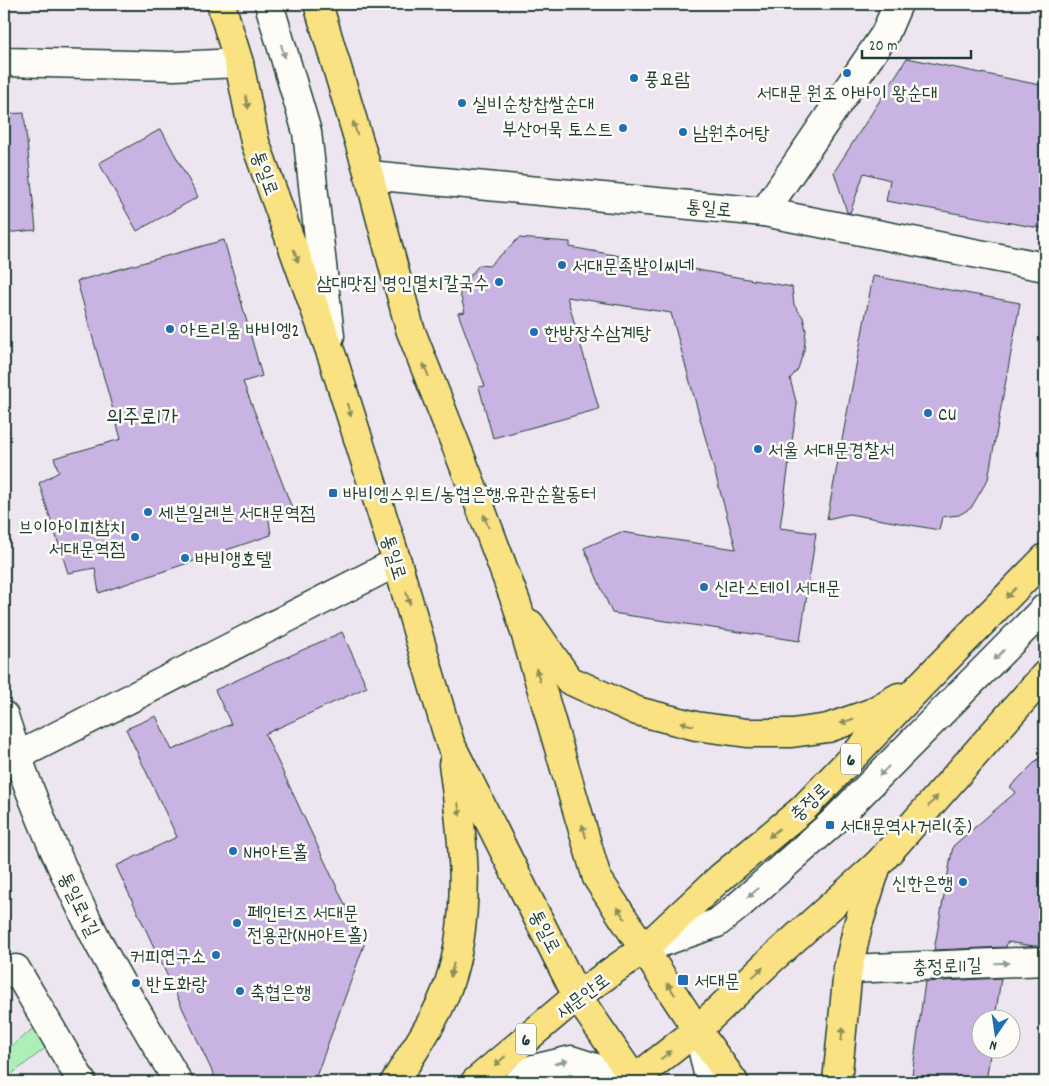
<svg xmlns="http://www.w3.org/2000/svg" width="1049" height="1086" font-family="Dekko,'Poor Story',sans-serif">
	<rect width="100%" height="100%" fill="#ede6f1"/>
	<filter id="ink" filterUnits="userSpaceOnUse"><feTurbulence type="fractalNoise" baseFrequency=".02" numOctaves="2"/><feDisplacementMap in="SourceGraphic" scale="10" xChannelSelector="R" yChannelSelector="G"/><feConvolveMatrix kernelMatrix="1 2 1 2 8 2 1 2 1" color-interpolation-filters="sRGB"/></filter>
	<g filter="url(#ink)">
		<!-- green -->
		<path fill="#aeefb7" stroke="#669676" d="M41,1022L52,1043L4,1080V1052Z"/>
		<!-- building -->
		<g fill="#c9b3e3" stroke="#1f3d34">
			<path d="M907,58L1045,86V229L886,201L890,180L864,173L850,213L847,212L834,172Z"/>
			<path d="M24,113L36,230L4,233V114Z"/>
			<path d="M161,129L198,197L137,231L99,163Z"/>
			<path d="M519,238L570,242V247L792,287L794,305L803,317L806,330L804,350L798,369L790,379L797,405L780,528L816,533L800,641L612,613L584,548L621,532L736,549L671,313L567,297L599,409L493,438L479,387L485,386L458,313L465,312L459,290L479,265L489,266Z"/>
			<path d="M224,240L262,376L243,382L292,508L268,513L271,535L99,593L95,568L68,573L39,483L59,472L54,458L121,439L77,281Z"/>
			<path d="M873,276L1020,303L988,479L971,508L959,515L942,517L939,530L849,514L827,519Z"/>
			<path d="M342,632L367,687L265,734L364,945L314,1082H217L116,866L177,837L126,729L156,716L172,750L231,724L215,690Z"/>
			<path d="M1045,752V946H1034L1007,942L1006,947L934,950L953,846L1016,792L1010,787Z"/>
			<path d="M1001,978L995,1018H982V1048H991L986,1082H911L925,982Z"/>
		</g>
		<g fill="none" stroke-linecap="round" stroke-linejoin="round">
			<defs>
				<g id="minor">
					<path d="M269,4L307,132L330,336"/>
					<path d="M4,62L174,66L239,63"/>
					<path d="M369,175L764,212L1045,267"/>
					<path d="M764,212L885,34L898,4"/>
					<path d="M4,716C28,793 60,867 97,940C122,988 151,1035 178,1082"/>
					<path d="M4,763L397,562"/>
					<path d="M645,948L717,923L737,907L830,825L1045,608"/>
					<path d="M848,969L1045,961"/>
					<path d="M4,974L16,969L82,1082"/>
					<path d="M698,1030L710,1082"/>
					<path d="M518,1082L533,1069L571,1060L634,1080"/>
				</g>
				<g id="major">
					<path d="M221,4L239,63L255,142L333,359L397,562L450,743L577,996L636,1082"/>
					<path d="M318,4L369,175L410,329L481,509L517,605L597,878L697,1030L734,1082"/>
					<path d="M530,624L569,680L637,711L696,726L747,733H792L828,728L871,713L899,697"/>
					<path d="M395,1082C413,1051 436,1020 448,986C473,914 463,838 453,764"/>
					<path d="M475,1082L577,996L645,948L720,878L803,809L922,684L1045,558"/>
					<path d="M631,1082L697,1030L772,959L878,864L1045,675"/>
					<path d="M837,1082L848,969L858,925L877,865"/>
				</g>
			</defs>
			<!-- minor casing -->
			<use href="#minor" stroke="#1f3d34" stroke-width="31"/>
			<!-- major casing -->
			<use href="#major" stroke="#1f3d34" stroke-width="31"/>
			<!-- minor -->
			<use href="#minor" stroke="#fdfcf7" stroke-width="28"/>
			<!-- major -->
			<use href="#major" stroke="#fae181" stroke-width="28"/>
		</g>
		<!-- one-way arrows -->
		<defs><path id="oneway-solid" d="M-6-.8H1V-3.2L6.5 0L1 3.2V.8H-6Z" transform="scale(1.25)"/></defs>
		<g fill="#8e9c96">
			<use href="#oneway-solid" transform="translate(283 51) rotate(74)"/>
			<use href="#oneway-solid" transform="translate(999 655) rotate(135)"/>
			<use href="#oneway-solid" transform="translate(884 771) rotate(135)"/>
			<use href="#oneway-solid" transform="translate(753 893) rotate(139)"/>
			<use href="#oneway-solid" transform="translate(1002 963) rotate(-2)"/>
			<use href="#oneway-solid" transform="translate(561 1062) rotate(-15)"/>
		</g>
		<g fill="#8c8f5a">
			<use href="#oneway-solid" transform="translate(247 102) rotate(78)"/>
			<use href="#oneway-solid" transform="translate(355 128) rotate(-107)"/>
			<use href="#oneway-solid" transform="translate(296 256) rotate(70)"/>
			<use href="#oneway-solid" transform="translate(426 370) rotate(-112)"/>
			<use href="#oneway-solid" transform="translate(349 410) rotate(72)"/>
			<use href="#oneway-solid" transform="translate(486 521) rotate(-110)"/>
			<use href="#oneway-solid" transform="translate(1011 593) rotate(134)"/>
			<use href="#oneway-solid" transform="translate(408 598) rotate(74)"/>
			<use href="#oneway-solid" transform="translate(538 675) rotate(-106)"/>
			<use href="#oneway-solid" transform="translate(847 721) rotate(161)"/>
			<use href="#oneway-solid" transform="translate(687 724) rotate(-165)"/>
			<use href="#oneway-solid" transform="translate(933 801) rotate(-48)"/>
			<use href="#oneway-solid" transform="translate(459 809) rotate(82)"/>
			<use href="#oneway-solid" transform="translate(584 831) rotate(-106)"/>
			<use href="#oneway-solid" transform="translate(774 833) rotate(140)"/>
			<use href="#oneway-solid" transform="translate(621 913) rotate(-124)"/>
			<use href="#oneway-solid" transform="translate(452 970) rotate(104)"/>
			<use href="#oneway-solid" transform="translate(758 972) rotate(-43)"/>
			<use href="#oneway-solid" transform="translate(671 989) rotate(-123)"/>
			<use href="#oneway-solid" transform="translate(842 1034) rotate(-84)"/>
			<use href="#oneway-solid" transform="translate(666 1055) rotate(-38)"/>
			<use href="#oneway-solid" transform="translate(500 1061) rotate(139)"/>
		</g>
	</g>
	<!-- markers -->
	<g fill="#1f6fb2" stroke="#fdfcf7" stroke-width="2">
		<circle cx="847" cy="73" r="5"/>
		<circle cx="634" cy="78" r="5"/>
		<circle cx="462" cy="103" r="5"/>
		<circle cx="623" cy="128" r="5"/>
		<circle cx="683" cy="132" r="5"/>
		<circle cx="562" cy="265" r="5"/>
		<circle cx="499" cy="282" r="5"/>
		<circle cx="170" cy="329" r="5"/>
		<circle cx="534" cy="332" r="5"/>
		<circle cx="928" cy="413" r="5"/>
		<circle cx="758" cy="449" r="5"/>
		<rect x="328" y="488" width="10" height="10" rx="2.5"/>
		<circle cx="148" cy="512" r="5"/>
		<circle cx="135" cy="537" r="5"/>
		<circle cx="185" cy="558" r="5"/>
		<circle cx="704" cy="587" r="5"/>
		<rect x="825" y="820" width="10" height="10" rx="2.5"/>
		<circle cx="233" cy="851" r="5"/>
		<circle cx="963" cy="882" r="5"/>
		<circle cx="237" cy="923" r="5"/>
		<circle cx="216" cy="955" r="5"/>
		<rect x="677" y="974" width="12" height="12" rx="2.5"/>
		<circle cx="136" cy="983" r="5"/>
		<circle cx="240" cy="991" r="5"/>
	</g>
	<g text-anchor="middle" stroke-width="5" stroke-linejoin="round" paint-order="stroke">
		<!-- shield labels -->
		<g fill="#fdfcf7" stroke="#62766e" stroke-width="1">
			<rect x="841" y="743.5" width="20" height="31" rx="4"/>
			<rect x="516" y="1023.5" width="20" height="31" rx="4"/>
		</g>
		<g font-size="18" font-weight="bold" fill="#1f3d34">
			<text x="851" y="765">6</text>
			<text x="526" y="1045">6</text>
		</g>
		<!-- poi labels -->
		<g font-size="19" fill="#1f3d34" stroke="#fdfcf7" text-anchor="start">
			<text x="644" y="85">풍요람</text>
			<text x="847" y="99" text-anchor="middle">서대문 원조 아바이 왕순대</text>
			<text x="472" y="110">실비순창찹쌀순대</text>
			<text x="613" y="135" text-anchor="end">부산어묵 토스트</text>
			<text x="693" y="139">남원추어탕</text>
			<text x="572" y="272">서대문족발이씨네</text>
			<text x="489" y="289" text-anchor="end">삼대맛집 명인멸치칼국수</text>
			<text x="180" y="336">아트리움 바비엥2</text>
			<text x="544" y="339">한방장수삼계탕</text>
			<text x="938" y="420">CU</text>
			<text x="768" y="456">서울 서대문경찰서</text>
			<text x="343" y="500">바비엥스위트/농협은행.유관순활동터</text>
			<text x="158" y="519">세븐일레븐 서대문역점</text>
			<text x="125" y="533" text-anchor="end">브이아이피참치<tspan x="125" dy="22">서대문역점</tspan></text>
			<text x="195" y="565">바비앵호텔</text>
			<text x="714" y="594">신라스테이 서대문</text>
			<text x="840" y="832">서대문역사거리(중)</text>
			<text x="243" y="858">NH아트홀</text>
			<text x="953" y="889" text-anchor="end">신한은행</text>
			<text x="247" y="919">페인터즈 서대문<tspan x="247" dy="22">전용관(NH아트홀)</tspan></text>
			<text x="206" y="962" text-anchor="end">커피연구소</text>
			<text x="694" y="987">서대문</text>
			<text x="146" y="990">반도화랑</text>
			<text x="250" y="998">축협은행</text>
		</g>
		<!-- street labels -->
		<g font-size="19" fill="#1f3d34" stroke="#fdfcf7">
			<text transform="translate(266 173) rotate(70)" y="7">통일로</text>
			<text transform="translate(709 207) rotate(5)" y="7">통일로</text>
			<text transform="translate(395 557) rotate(73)" y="7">통일로</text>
			<text transform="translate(809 801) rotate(-44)" y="7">충정로</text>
			<text transform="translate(80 904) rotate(64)" y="7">통일로4길</text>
			<text transform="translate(546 931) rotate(63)" y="7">통일로</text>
			<text transform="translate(947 965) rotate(-2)" y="7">충정로11길</text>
			<text transform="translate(582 995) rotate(-37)" y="7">새문안로</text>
		</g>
		<!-- quarter labels -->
		<g font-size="21" fill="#1f3d34" stroke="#fdfcf7">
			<text x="142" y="423">의주로1가</text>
		</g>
	</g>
	<!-- margin -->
	<rect width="1049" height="1086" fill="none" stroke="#fdfcf7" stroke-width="20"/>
	<rect x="10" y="10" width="1029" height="1066" fill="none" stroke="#1f3d34" stroke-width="2" filter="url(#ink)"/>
	<!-- north arrow -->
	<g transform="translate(996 1034) rotate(193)"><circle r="24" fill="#fdfcf7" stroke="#a4b0a9"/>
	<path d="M0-4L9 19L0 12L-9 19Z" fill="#1f6fb2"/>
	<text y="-8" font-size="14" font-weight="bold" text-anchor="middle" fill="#1f3d34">N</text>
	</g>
	<!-- scale -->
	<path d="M862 50v8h109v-8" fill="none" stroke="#1f3d34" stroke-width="2.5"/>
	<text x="869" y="50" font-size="15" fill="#1f3d34" stroke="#fdfcf7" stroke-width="4" paint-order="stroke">20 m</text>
</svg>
